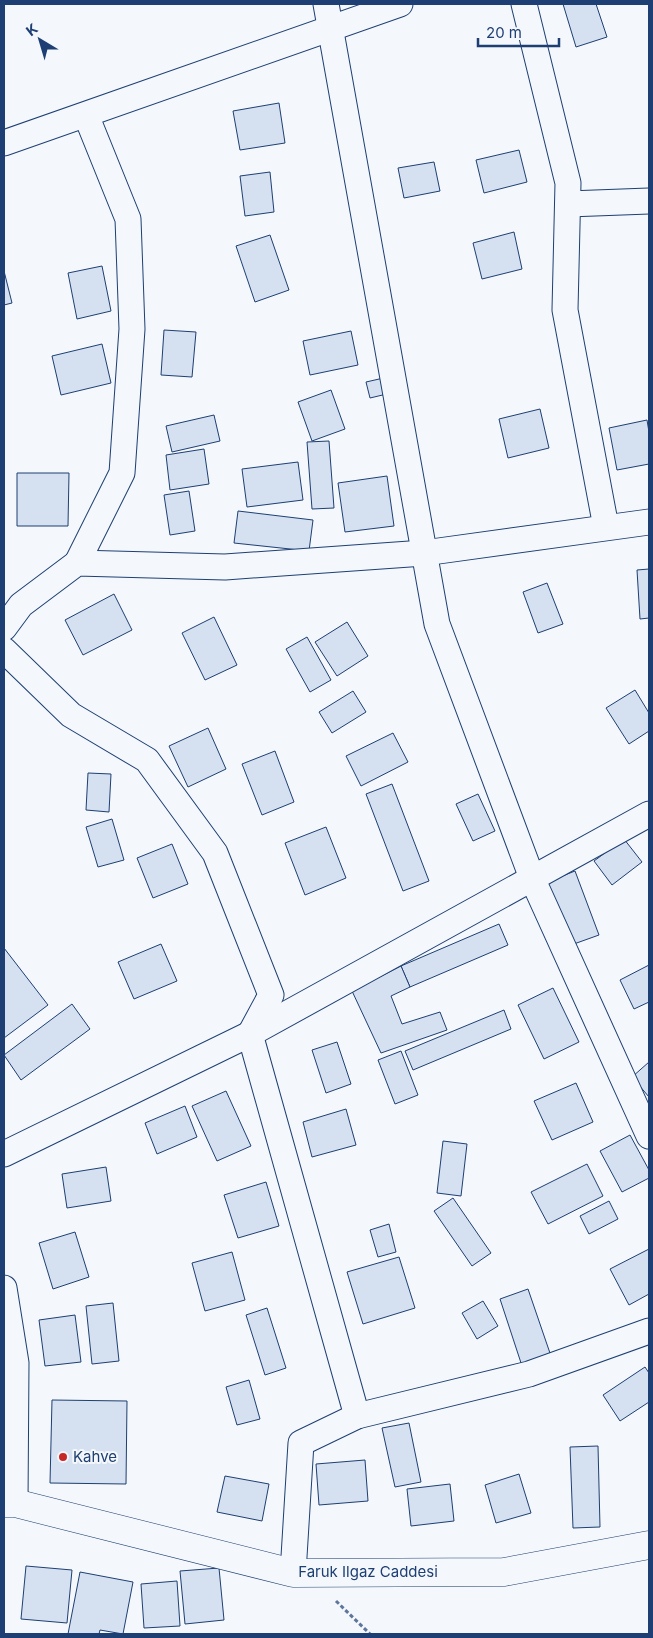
<svg xmlns="http://www.w3.org/2000/svg" width="653" height="1638" font-family="Inter,sans-serif">
	<rect width="100%" height="100%" fill="#f4f7fb"/>
	<!-- building -->
	<g fill="#d5e0f0" stroke="#1d3f73">
		<path d="M563,4H596L607,37L576,47Z"/>
		<path d="M279,103L285,143L240,150L233,111Z"/>
		<path d="M519,150L527,182L484,193L476,160Z"/>
		<path d="M434,162L440,191L404,198L398,168Z"/>
		<path d="M270,172L274,212L245,216L240,176Z"/>
		<path d="M514,232L522,269L482,279L473,243Z"/>
		<path d="M270,235L289,290L255,302L236,246Z"/>
		<path d="M102,266L111,311L77,319L68,273Z"/>
		<path d="M4,271L12,303L4,305Z"/>
		<path d="M164,330L196,332L192,377L161,375Z"/>
		<path d="M351,331L358,365L310,375L303,341Z"/>
		<path d="M102,344L111,383L61,395L52,356Z"/>
		<path d="M388,377L391,393L370,398L366,382Z"/>
		<path d="M331,390L345,429L312,441L298,402Z"/>
		<path d="M540,409L549,448L508,458L499,419Z"/>
		<path d="M214,415L220,441L172,452L166,426Z"/>
		<path d="M647,420L649,432V464L617,470L609,428Z"/>
		<path d="M329,441L334,508L312,509L307,442Z"/>
		<path d="M204,449L209,484L170,490L166,455Z"/>
		<path d="M298,462L303,500L247,507L242,469Z"/>
		<path d="M17,473H69L68,526H17Z"/>
		<path d="M387,476L394,526L345,532L338,483Z"/>
		<path d="M189,491L195,531L170,535L164,495Z"/>
		<path d="M238,511L313,520L309,551L234,543Z"/>
		<path d="M649,569V618L640,619L637,570Z"/>
		<path d="M547,583L563,624L538,633L523,592Z"/>
		<path d="M114,594L132,630L83,655L65,620Z"/>
		<path d="M214,617L237,665L205,680L182,633Z"/>
		<path d="M347,622L368,656L337,676L315,642Z"/>
		<path d="M307,637L331,680L310,692L286,649Z"/>
		<path d="M635,690L649,713V731L629,744L606,708Z"/>
		<path d="M353,691L366,712L332,733L319,712Z"/>
		<path d="M208,728L226,769L188,787L169,746Z"/>
		<path d="M393,733L408,762L361,786L346,756Z"/>
		<path d="M275,751L294,802L262,815L242,764Z"/>
		<path d="M88,773L111,774L109,812L86,810Z"/>
		<path d="M392,784L429,881L403,891L366,794Z"/>
		<path d="M478,794L495,831L473,841L456,804Z"/>
		<path d="M112,819L124,860L98,867L86,827Z"/>
		<path d="M326,827L346,878L305,895L285,843Z"/>
		<path d="M624,839L642,862L612,885L594,861Z"/>
		<path d="M172,844L188,884L153,898L137,858Z"/>
		<path d="M575,871L599,935L571,945L547,882Z"/>
		<path d="M499,924L508,945L410,987L401,966Z"/>
		<path d="M161,944L177,981L134,999L118,962Z"/>
		<path d="M4,948L48,1005L4,1038Z"/>
		<path d="M649,965V1002L634,1009L620,980Z"/>
		<path d="M401,966L410,987L391,996L402,1024L440,1012L447,1030L381,1053L352,991Z"/>
		<path d="M553,988L579,1042L544,1059L518,1005Z"/>
		<path d="M72,1004L90,1029L21,1080L4,1055Z"/>
		<path d="M504,1010L511,1029L413,1070L405,1051Z"/>
		<path d="M337,1042L351,1084L326,1093L312,1050Z"/>
		<path d="M401,1051L418,1095L395,1104L378,1060Z"/>
		<path d="M649,1062V1097L632,1077Z"/>
		<path d="M576,1083L593,1122L552,1140L534,1101Z"/>
		<path d="M226,1091L251,1146L217,1161L192,1106Z"/>
		<path d="M185,1106L197,1137L157,1154L145,1123Z"/>
		<path d="M346,1109L356,1145L312,1157L303,1122Z"/>
		<path d="M630,1135L649,1170V1178L622,1192L600,1151Z"/>
		<path d="M443,1141L467,1144L461,1196L437,1193Z"/>
		<path d="M587,1164L603,1196L548,1224L531,1192Z"/>
		<path d="M106,1167L111,1201L67,1208L62,1174Z"/>
		<path d="M266,1182L279,1226L238,1238L224,1195Z"/>
		<path d="M453,1198L491,1253L472,1266L434,1211Z"/>
		<path d="M609,1201L618,1219L589,1234L580,1216Z"/>
		<path d="M389,1224L396,1252L378,1257L370,1230Z"/>
		<path d="M75,1232L89,1277L53,1289L39,1243Z"/>
		<path d="M649,1249V1294L629,1305L610,1269Z"/>
		<path d="M232,1252L245,1300L205,1311L192,1263Z"/>
		<path d="M399,1257L415,1308L363,1324L347,1272Z"/>
		<path d="M528,1289L552,1359L523,1369L500,1299Z"/>
		<path d="M483,1301L498,1326L477,1339L462,1313Z"/>
		<path d="M113,1303L119,1361L92,1364L86,1306Z"/>
		<path d="M267,1308L286,1368L265,1375L246,1315Z"/>
		<path d="M75,1315L81,1362L45,1366L39,1320Z"/>
		<path d="M645,1367L649,1373V1402L620,1421L603,1395Z"/>
		<path d="M249,1380L260,1419L237,1425L226,1387Z"/>
		<path d="M52,1400L127,1401L126,1484L50,1483Z"/>
		<path d="M409,1423L421,1482L395,1487L382,1428Z"/>
		<path d="M598,1446L600,1527L573,1528L570,1447Z"/>
		<path d="M365,1460L368,1501L319,1505L316,1464Z"/>
		<path d="M519,1474L531,1513L496,1523L485,1485Z"/>
		<path d="M225,1476L269,1484L262,1521L217,1512Z"/>
		<path d="M450,1484L454,1521L411,1526L407,1489Z"/>
		<path d="M26,1566L72,1570L67,1623L21,1619Z"/>
		<path d="M219,1568L224,1620L185,1624L180,1571Z"/>
		<path d="M80,1572L133,1582L123,1634L100,1630L99,1634H68Z"/>
		<path d="M177,1581L180,1626L144,1628L141,1584Z"/>
	</g>
	<g fill="none" stroke-linecap="round" stroke-linejoin="round">
		<defs>
			<g id="street">
				<path d="M326,4L437,624L532,878L649,1136"/>
				<path d="M524,4L568,183L565,310L606,527"/>
				<path d="M4,143L400,4"/>
				<path d="M568,204L649,201"/>
				<path d="M77,563L122,473L132,329L128,219L86,115"/>
				<path d="M4,628L21,605L77,563L225,567L424,553L649,522"/>
				<path d="M4,650L71,715L147,760L215,853L271,995L250,1034L357,1416"/>
				<path d="M4,1154L250,1034L649,814"/>
				<path d="M4,1288L16,1363L15,1503"/>
				<path d="M293,1573L301,1443L357,1416L529,1374L649,1331"/>
			</g>
			<path id="secondary" d="M4,1503H15L293,1573L504,1572L649,1545"/>
		</defs>
		<!-- street casing -->
		<use href="#street" stroke="#1d3f73" stroke-width="27"/>
		<!-- secondary casing -->
		<use href="#secondary" stroke="#1d3f73" stroke-width="29"/>
		<!-- path -->
		<path stroke="#5e769c" stroke-width="3" stroke-dasharray="4 2.5" stroke-linecap="butt" d="M336,1601L370,1634"/>
		<!-- street -->
		<use href="#street" stroke="#f4f7fb" stroke-width="25"/>
		<!-- secondary -->
		<use href="#secondary" stroke="#f4f7fb" stroke-width="28"/>
	</g>
	<!-- markers -->
	<circle fill="#c62828" stroke="#f4f7fb" stroke-width="2" cx="63" cy="1457" r="5"/>
	<g text-anchor="middle" stroke-width="4" stroke-linejoin="round" paint-order="stroke">
		<!-- poi labels -->
		<g font-size="15" fill="#1d3f73" stroke="#f4f7fb" text-anchor="start">
			<text x="73" y="1462">Kahve</text>
		</g>
		<!-- street labels -->
		<g font-size="15" fill="#1d3f73" stroke="#f4f7fb">
			<text x="368" y="1577">Faruk Ilgaz Caddesi</text>
		</g>
	</g>
	<!-- border -->
	<rect width="653" height="1638" fill="none" stroke="#1d3f73" stroke-width="10"/>
	<!-- north arrow -->
	<g transform="translate(40 40) rotate(322)" stroke="#f4f7fb" stroke-width="4" paint-order="stroke">
	<path d="M0-4L9 19L0 12L-9 19Z" fill="#1d3f73"/>
	<text y="-8" font-size="14" font-weight="bold" text-anchor="middle" fill="#1d3f73">K</text>
	</g>
	<!-- scale -->
	<path d="M478 38v8h81v-8" fill="none" stroke="#1d3f73" stroke-width="2.5"/>
	<text x="486" y="38" font-size="15" fill="#1d3f73" stroke="#f4f7fb" stroke-width="4" paint-order="stroke">20 m</text>
</svg>
